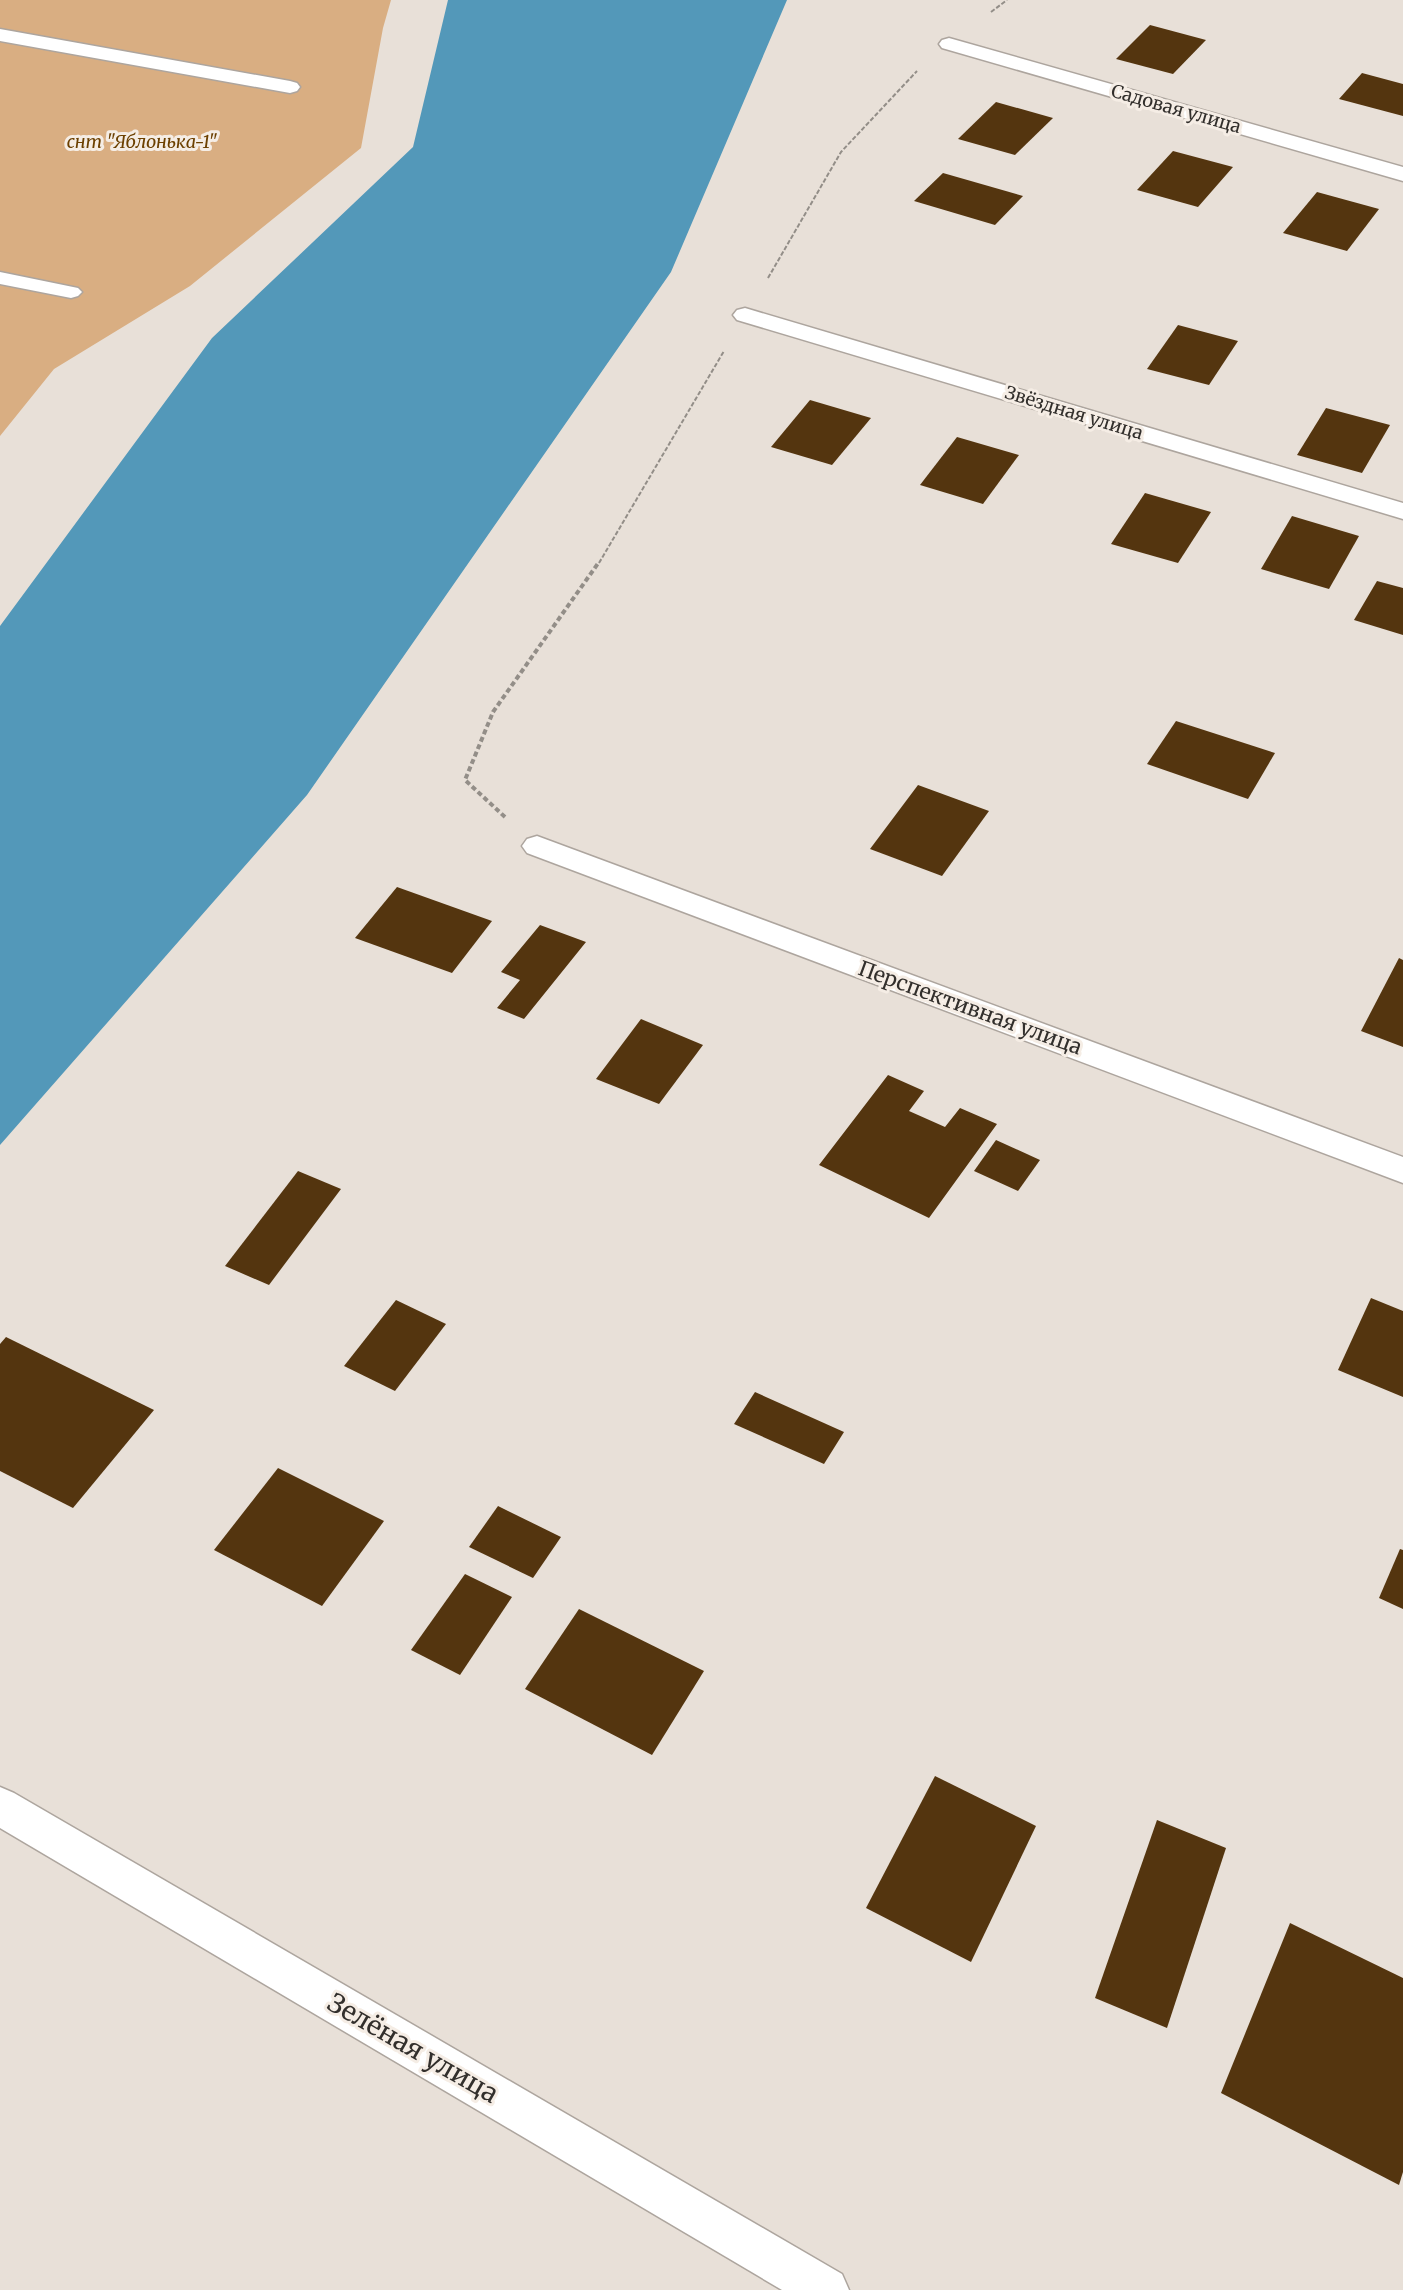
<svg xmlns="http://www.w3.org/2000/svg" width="1403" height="2290" font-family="Merriweather,serif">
	<rect width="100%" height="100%" fill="#e8e0d8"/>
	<!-- green -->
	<path fill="#d9ae82" d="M0,0H391L383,28L361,148L190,286L54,369L0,436Z"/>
	<!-- water -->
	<path fill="#5398b9" d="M448,0H787L671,272L307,795L0,1145V626L212,338L413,147Z"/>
	<!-- building -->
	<g fill="#54350f">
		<path d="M1150,25L1206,40L1173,74L1116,59Z"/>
		<path d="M1362,73L1403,84V116L1339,99Z"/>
		<path d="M996,102L1053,118L1015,155L958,139Z"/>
		<path d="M1173,151L1233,167L1198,207L1137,190Z"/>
		<path d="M943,173L1023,196L995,225L914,201Z"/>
		<path d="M1317,192L1379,209L1347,251L1283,233Z"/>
		<path d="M1178,325L1238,341L1209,385L1147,369Z"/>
		<path d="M810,400L871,418L832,465L771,447Z"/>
		<path d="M1326,408L1390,425L1362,473L1297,455Z"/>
		<path d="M957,437L1019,455L983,504L920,485Z"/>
		<path d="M1145,493L1211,512L1178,563L1111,544Z"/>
		<path d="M1292,516L1359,536L1329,589L1261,569Z"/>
		<path d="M1377,581L1403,588V635L1354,620Z"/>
		<path d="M1176,721L1275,753L1248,799L1147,764Z"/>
		<path d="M918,785L989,811L942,876L870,849Z"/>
		<path d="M397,887L492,921L452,973L355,938Z"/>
		<path d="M540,925L586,942L524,1019L497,1008L520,980L501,972Z"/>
		<path d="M1399,958L1403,960V1047L1361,1031Z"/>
		<path d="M641,1019L703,1045L659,1104L596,1079Z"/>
		<path d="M888,1075L924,1091L909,1111L945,1127L960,1108L997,1124L929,1218L819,1165Z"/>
		<path d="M996,1140L1040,1160L1018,1191L974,1171Z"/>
		<path d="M298,1171L341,1189L269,1285L225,1266Z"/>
		<path d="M1371,1298L1403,1311V1397L1338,1370Z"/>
		<path d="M396,1300L446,1324L395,1391L344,1366Z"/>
		<path d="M6,1337L154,1410L73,1508L0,1471V1344Z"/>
		<path d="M755,1392L844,1432L824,1464L734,1424Z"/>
		<path d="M278,1468L384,1521L322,1606L214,1550Z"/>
		<path d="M498,1506L561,1537L533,1578L469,1547Z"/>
		<path d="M1400,1549L1403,1550V1609L1379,1598Z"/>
		<path d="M465,1574L512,1597L460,1675L411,1650Z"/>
		<path d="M579,1609L704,1671L652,1755L525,1689Z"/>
		<path d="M935,1776L1036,1826L971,1962L866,1908Z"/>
		<path d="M1157,1820L1226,1848L1167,2028L1095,1998Z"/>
		<path d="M1290,1923L1403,1978V2172L1399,2185L1221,2093Z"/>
	</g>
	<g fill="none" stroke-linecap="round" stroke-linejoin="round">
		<defs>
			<g id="lane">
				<path d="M0,29L290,81L297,83L300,87L297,91L290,93L0,41Z"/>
				<path d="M0,272L78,288L82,292L78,296L71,298L0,284Z"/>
			</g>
			<g id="street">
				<path d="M949,38L1403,167V181L942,48L939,44L942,40Z"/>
				<path d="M745,308L1403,503V519L737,320L733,315L737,310Z"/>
				<path d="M537,836L1403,1157V1183L527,853L522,846L527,839Z"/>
				<path d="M0,1787L14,1793L842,2274L849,2290H782L0,1828Z"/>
			</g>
		</defs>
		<!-- lane casing -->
		<use href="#lane" stroke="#ada59e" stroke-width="3"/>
		<!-- street casing -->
		<use href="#street" stroke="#ada59e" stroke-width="3"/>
		<!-- path-far1 -->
		<g stroke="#938e88" stroke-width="2" stroke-dasharray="4.5 2" stroke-linecap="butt">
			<path d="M991,12L1007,0"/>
			<path d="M768,278L841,152L917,71"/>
			<path d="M599,563L724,351"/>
		</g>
		<!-- path -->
		<path stroke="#938e88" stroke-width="4" stroke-dasharray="5 3" stroke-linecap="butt" d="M505,817L465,780L493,712L599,562"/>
		<!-- lane -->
		<use href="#lane" fill="#fff" fill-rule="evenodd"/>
		<!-- street -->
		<use href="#street" fill="#fff" fill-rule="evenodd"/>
	</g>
	<g text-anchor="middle" stroke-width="6" stroke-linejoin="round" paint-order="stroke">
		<!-- far-street labels -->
		<g font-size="18" fill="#322f2c" stroke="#f5ede5">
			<text transform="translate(1176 109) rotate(16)" y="6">Садовая улица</text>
			<text transform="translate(1074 413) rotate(17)" y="6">Звёздная улица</text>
		</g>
		<!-- far-park labels -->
		<g font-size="18" font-style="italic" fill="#6c4000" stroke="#f5ede5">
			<text x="142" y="148">снт "Яблонька-1"</text>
		</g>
		<!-- street labels -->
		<g font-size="21" fill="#322f2c" stroke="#f5ede5">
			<text transform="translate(970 1008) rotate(20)" y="7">Перспективная улица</text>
		</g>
		<!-- near-street labels -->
		<g font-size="26" fill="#322f2c" stroke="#f5ede5">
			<text transform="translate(413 2048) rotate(30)" y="9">Зелёная улица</text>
		</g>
	</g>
</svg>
